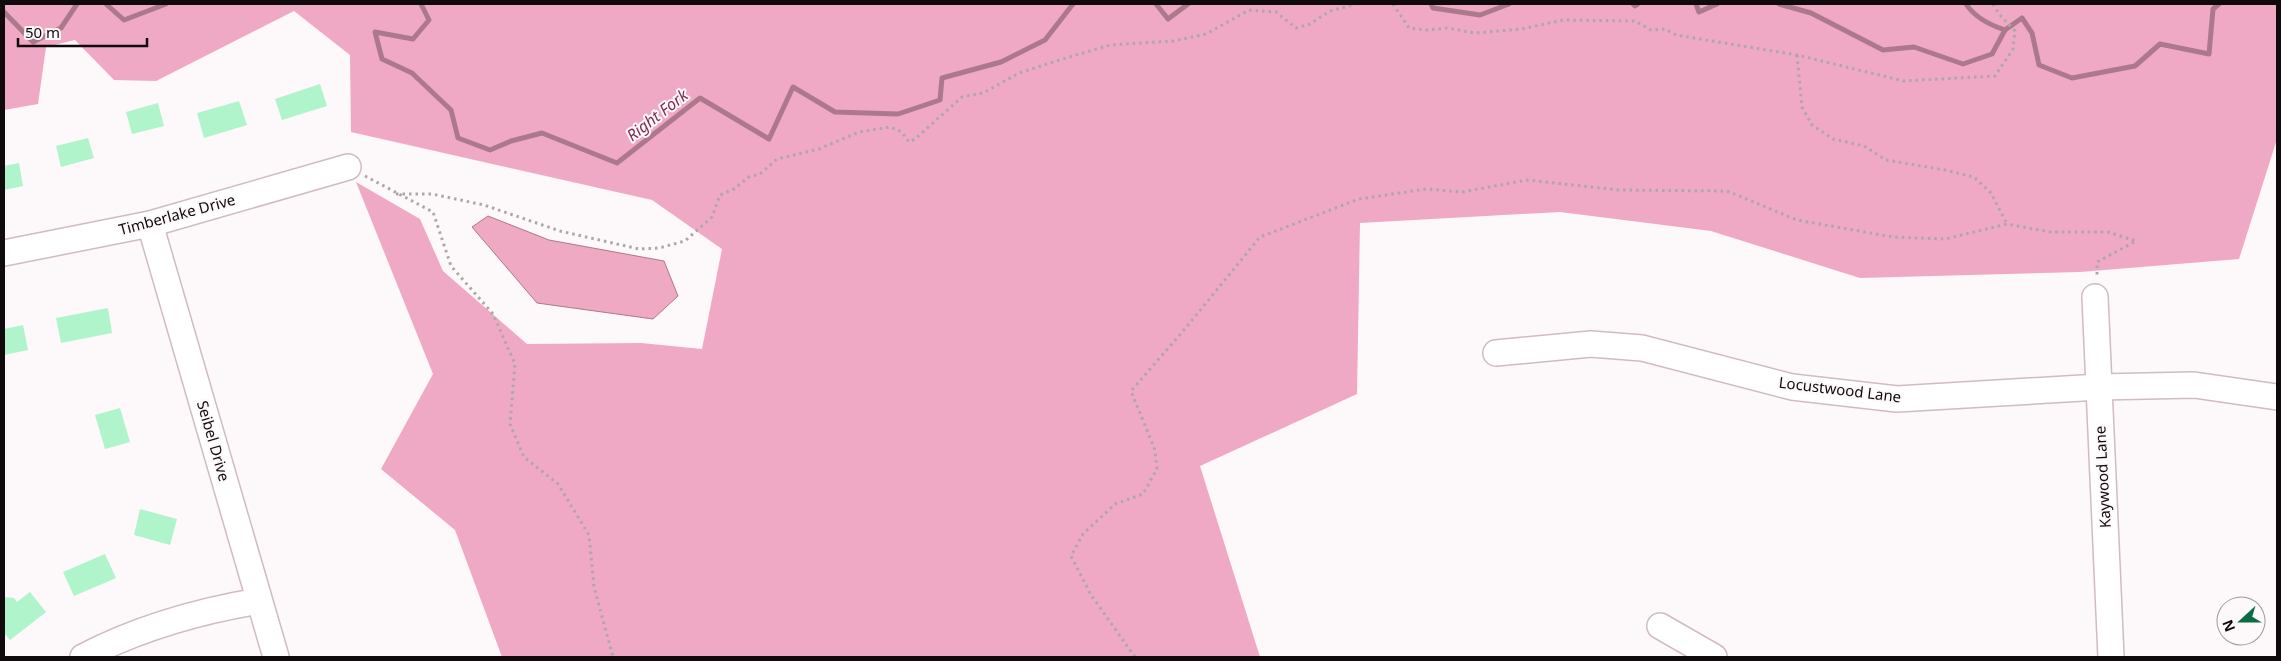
<svg xmlns="http://www.w3.org/2000/svg" width="2281" height="661" font-family="'Noto Sans',sans-serif">
	<rect width="100%" height="100%" fill="#fdf8f9"/>
	<!-- forest -->
	<path fill="#f0a9c4" d="M4,4H2277V139L2239,259L2080,272L1860,278L1711,231L1560,212L1360,223L1357,394L1200,466L1260,657H502L455,530L381,469L433,374L356,182L420,219L443,271L527,344L641,343L702,349L722,249L652,200L351,132L350,55L294,11L156,81L114,80L75,40L46,47L38,104L4,110Z"/>
	<!-- water -->
	<path fill="#efa9c3" stroke="#ac798c" d="M488,216L549,240L664,261L678,296L653,319L537,303L472,227Z"/>
	<g fill="none" stroke-linecap="round" stroke-linejoin="round">
		<!-- stream -->
		<g stroke="#ac798c" stroke-width="5">
			<path d="M106,4L124,20L166,4"/>
			<path d="M421,4L429,20L413,39L375,32L382,59L412,73L451,110L458,138L490,150L511,141L542,133L617,163L700,98L769,139L793,87L835,112L898,114L940,100L942,78L1001,62L1045,40L1073,4"/>
			<path d="M1156,4L1168,19L1188,4"/>
			<path d="M1431,4L1433,8L1480,15L1509,4"/>
			<path d="M1633,4L1635,6L1638,4"/>
			<path d="M1696,4L1699,12L1717,4"/>
			<path d="M1779,4L1811,13L1883,50L1914,47L1963,64L1992,54L2005,30L2022,18L2032,33L2039,65L2072,78L2135,66L2160,44L2209,54L2213,9L2219,4"/>
			<path d="M1966,4C1975,18 1990,25 2005,30"/>
			<path d="M4,12L33,42L61,28L77,4"/>
		</g>
	</g>
	<!-- building -->
	<g fill="#aff4ca">
		<path d="M320,84L327,106L282,120L275,99Z"/>
		<path d="M239,101L247,125L204,138L197,113Z"/>
		<path d="M158,103L164,126L132,134L126,112Z"/>
		<path d="M88,138L94,158L61,167L56,146Z"/>
		<path d="M19,163L23,186L4,190V166Z"/>
		<path d="M108,308L112,333L61,343L56,318Z"/>
		<path d="M23,325L28,350L4,355V329Z"/>
		<path d="M120,408L130,442L105,449L95,415Z"/>
		<path d="M140,509L177,519L170,545L134,535Z"/>
		<path d="M105,554L116,578L74,596L63,572Z"/>
		<path d="M30,592L46,612L10,640L4,633V597L14,598L17,602Z"/>
	</g>
	<g fill="none" stroke-linecap="round" stroke-linejoin="round">
		<defs>
			<g id="minor">
				<path d="M150,224L276,657"/>
				<path d="M4,253L150,224L348,167"/>
				<path d="M2095,297L2111,657"/>
				<path d="M1496,353L1591,344L1642,348L1792,387L1897,399L2099,387L2194,385L2277,397"/>
				<path d="M1660,626L1714,657"/>
				<path d="M83,657C137,629 199,611 259,601"/>
			</g>
		</defs>
		<!-- minor casing -->
		<use href="#minor" stroke="#d1bbc2" stroke-width="28"/>
		<!-- path -->
		<g stroke="#ada7a9" stroke-width="3" stroke-dasharray="2.5 4" stroke-linecap="butt">
			<path d="M1393,4L1409,28L1427,30L1448,28L1474,33L1522,29L1563,20L1635,21L1651,30L1665,29L1676,35L1797,55L1904,81L1995,76L2013,49L2015,31L1999,14L1993,4"/>
			<path d="M1797,55L1802,107L1812,125L1833,139L1864,146L1886,160L1945,170L1974,177L1991,193L2007,224"/>
			<path d="M365,176L433,212L451,266L493,314L515,364L510,424L524,457L558,484L589,535L594,587L613,657"/>
			<path d="M396,194H432L484,205L560,231L639,249L659,248L685,241L712,217L720,195L734,189L749,177L760,174L777,159L819,149L859,132L890,127L902,132L909,142L915,139L962,97L983,93L1019,73L1066,58L1110,45L1174,41L1206,34L1249,10L1276,12L1296,28L1310,24L1330,11L1356,4"/>
			<path d="M1135,657L1091,595L1071,556L1083,534L1115,504L1143,494L1157,469L1155,450L1131,391L1184,330L1260,237L1359,199L1426,189L1462,192L1527,180L1619,190L1727,191L1797,220L1893,237L1945,239L2007,224L2050,232H2108L2136,241L2097,262V277"/>
		</g>
		<!-- minor -->
		<use href="#minor" stroke="#fff" stroke-width="25"/>
	</g>
	<g text-anchor="middle" stroke-width="4" stroke-linejoin="round" paint-order="stroke">
		<!-- street labels -->
		<g font-size="15" fill="#110a0d" stroke="#fdf8f9">
			<text transform="translate(177 215) rotate(-15)" y="5">Timberlake Drive</text>
			<text transform="translate(1840 390) rotate(7)" y="5">Locustwood Lane</text>
			<text transform="translate(213 441) rotate(74)" y="5">Seibel Drive</text>
			<text transform="translate(2103 477) rotate(-93)" y="5">Kaywood Lane</text>
		</g>
		<!-- water labels -->
		<g font-size="16" font-style="italic" fill="#7d2c51" stroke="#fdf8f9">
			<text transform="translate(657 115) rotate(-38)" y="6">Right Fork</text>
		</g>
	</g>
	<!-- border -->
	<rect width="2281" height="661" fill="none" stroke="#110a0d" stroke-width="10"/>
	<!-- north arrow -->
	<g transform="translate(2241 621) rotate(249)"><circle r="24" fill="#fdf8f9" stroke="#9f999b"/>
	<path d="M0-4L9 19L0 12L-9 19Z" fill="#096d43"/>
	<text y="-8" font-size="14" font-weight="bold" text-anchor="middle" fill="#110a0d">N</text>
	</g>
	<!-- scale -->
	<path d="M18 38v8h129v-8" fill="none" stroke="#110a0d" stroke-width="2.5"/>
	<text x="25" y="38" font-size="15" fill="#110a0d" stroke="#fdf8f9" stroke-width="4" paint-order="stroke">50 m</text>
</svg>
